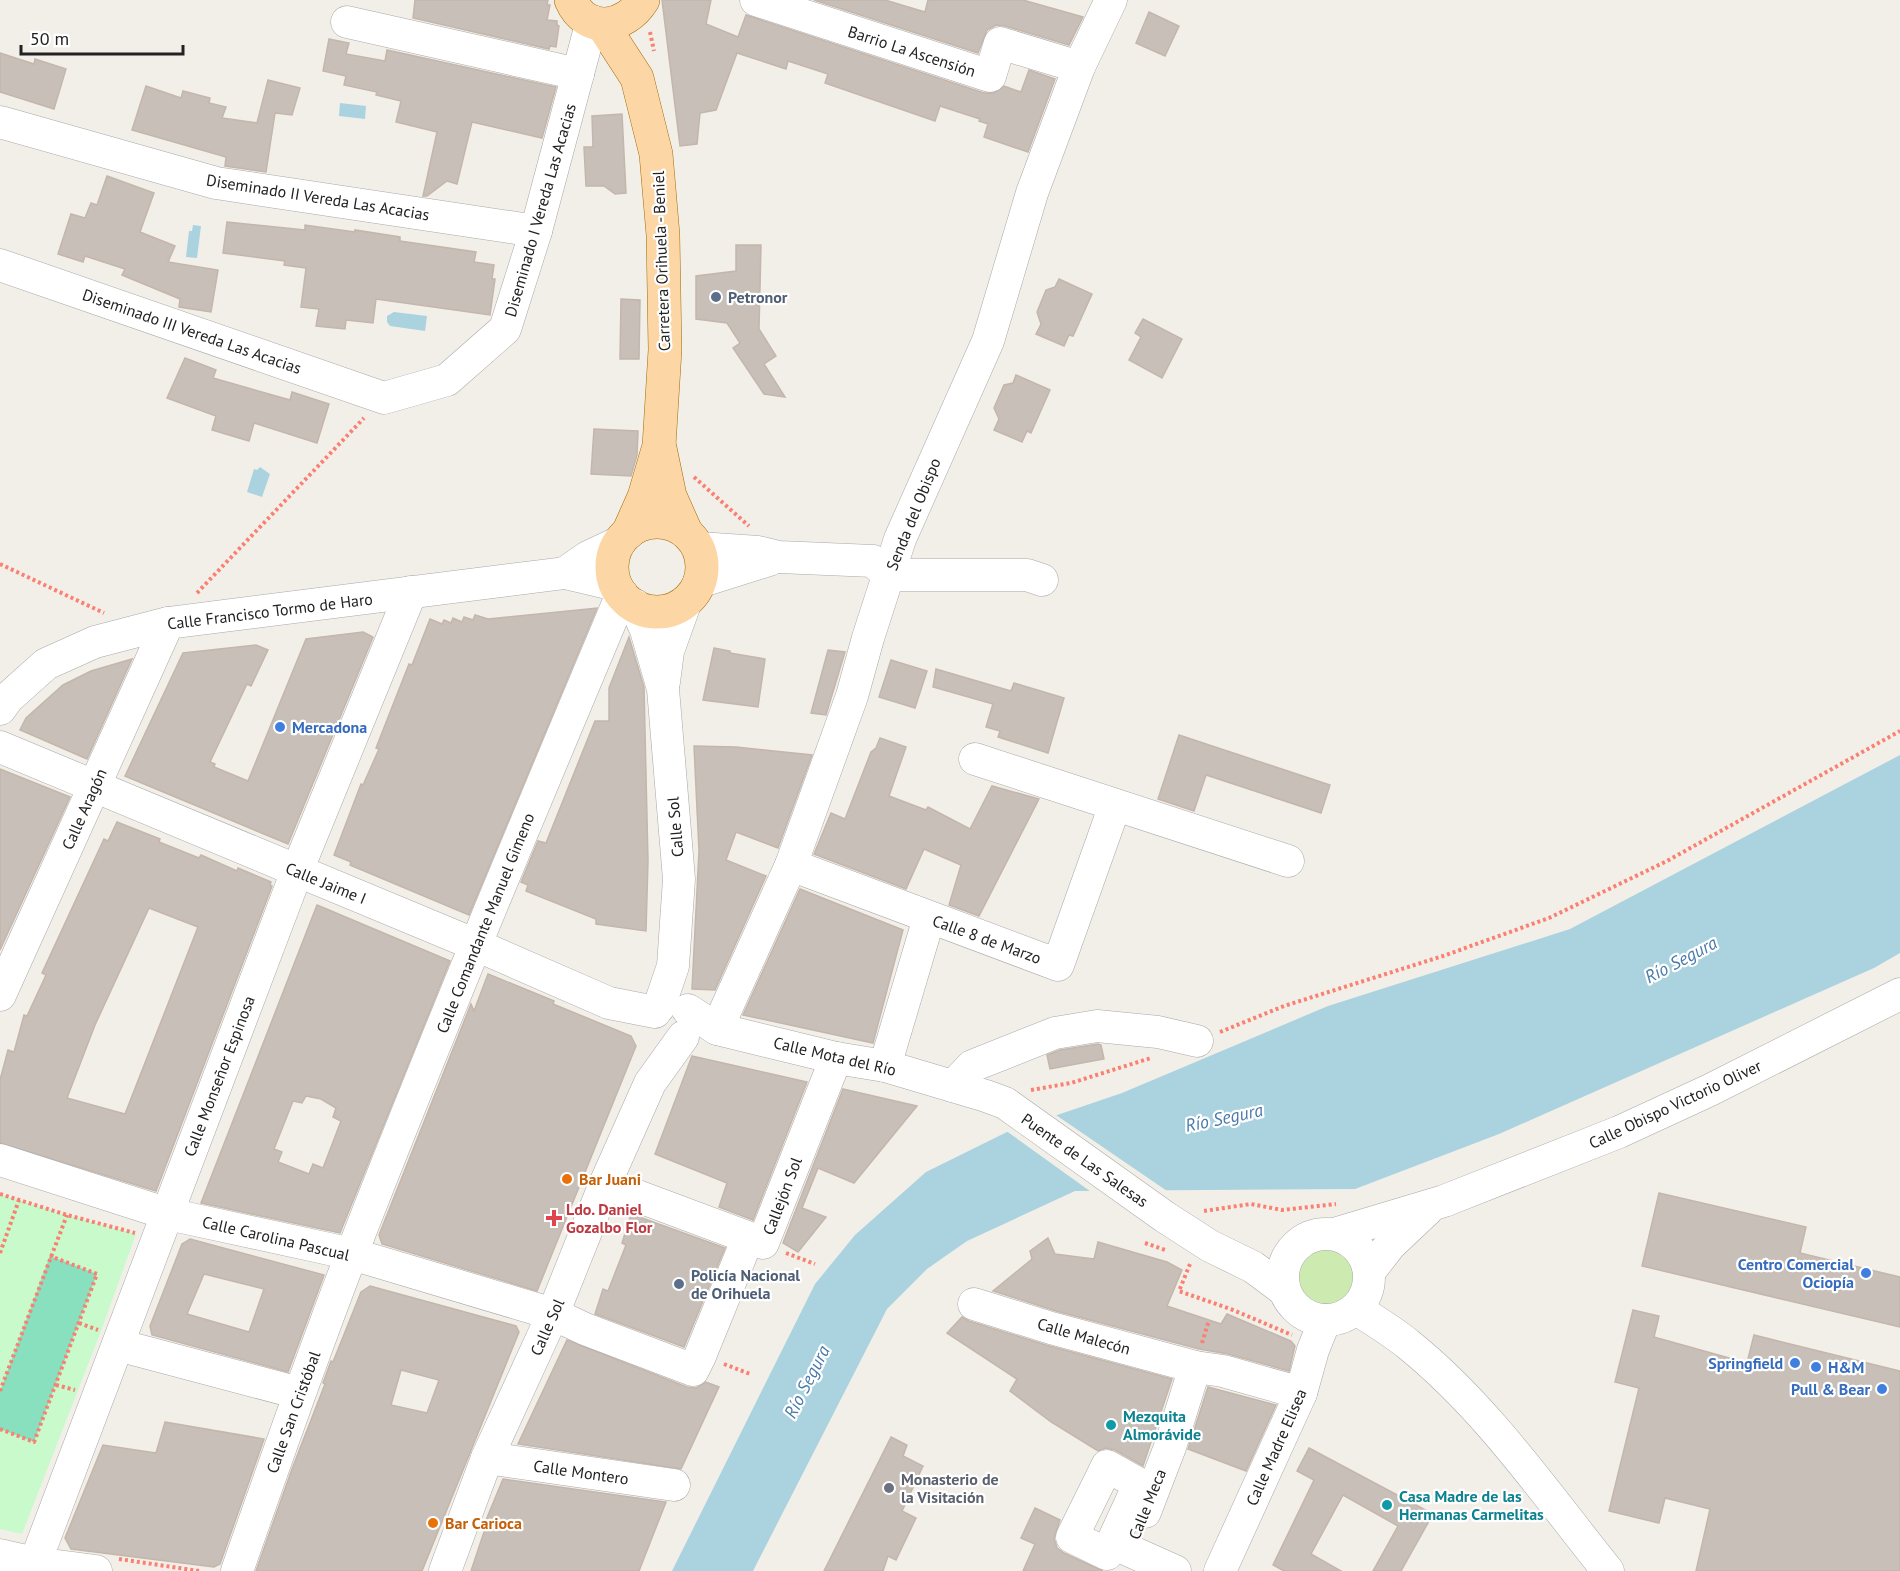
<svg xmlns="http://www.w3.org/2000/svg" width="1900" height="1571" font-family="'PT Sans',sans-serif">
	<rect width="100%" height="100%" fill="#f2efe9"/>
	<!-- grass -->
	<circle fill="#cdebb0" cx="1326" cy="1277" r="28"/>
	<!-- park -->
	<path fill="#c8facc" d="M0,1194L67,1215L136,1234L101,1331L22,1534L0,1529Z"/>
	<!-- pitch -->
	<path fill="#88e0be" d="M50,1256L97,1274L34,1442L0,1429V1391Z"/>
	<!-- water -->
	<g fill="#aad3df">
		<path d="M340,103L366,106L365,119L339,116Z"/>
		<path d="M193,225L201,226L197,258L186,257L189,231H192Z"/>
		<path d="M394,312L427,316L425,331L390,326L387,322V316Z"/>
		<path d="M260,467L270,474L262,497L247,492L254,469L257,470Z"/>
		<path d="M1900,755V953L1874,968L1499,1134L1355,1189L1075,1191L967,1241L927,1269L887,1309L753,1571H672L815,1284L855,1235L926,1172L1007,1132L1122,1093L1328,1006L1570,929Z"/>
	</g>
	<!-- pier -->
	<path fill="#f2efe9" d="M1053,1113L1170,1193L1094,1194L1005,1130Z"/>
	<!-- building -->
	<g fill="#c7bfb8" stroke="#c4b6ab" stroke-width="1.5" fill-rule="evenodd">
		<path d="M415,0H548L547,5H550L547,20L557,21V25L559,26L556,47L550,46L549,49L413,18Z"/>
		<path d="M662,0H711L706,24L738,37L746,15L984,93H994L1004,86L1021,92L1029,70L1055,79L1028,152L984,137L988,124L979,121L980,119L940,106L935,121L825,83L828,74L788,61L786,69L737,53L716,110L700,113L697,144L680,146Z"/>
		<path d="M814,0H885L925,12L928,0H1023L1083,17L1069,45L1005,26L996,25L987,30L978,53Z"/>
		<path d="M1149,12L1179,26L1165,56L1136,43Z"/>
		<path d="M329,39L349,43L346,54L385,61L387,50L556,87L542,138L472,122L457,184L447,181L427,196H423L437,132L396,122L401,101L376,95L377,92L344,85L346,76L323,71Z"/>
		<path d="M0,53L34,64L35,59L66,69L54,109L0,92Z"/>
		<path d="M268,80L300,88L292,115L275,113L266,172L225,166L226,157L132,130L146,86L181,98L183,91L210,98L209,103L226,107L222,118L257,123Z"/>
		<path d="M622,114L626,193L615,194L604,186H586L584,147H593L592,116Z"/>
		<path d="M107,176L154,193L140,232L175,246L168,262L218,270L211,312L179,307L180,299L122,275L125,269L85,256L83,262L58,254L71,214L85,218L91,203L97,205Z"/>
		<path d="M227,222L305,230V225L355,232V230L400,237V241L476,252L474,262L494,265L492,279H495L490,315L376,299L373,323L346,320L345,329L316,326L319,309L301,307L306,268L284,265L285,261L223,253Z"/>
		<path d="M736,245H761L759,329L776,356L764,364L785,397L764,394L733,348L740,343L727,323L696,319V276L736,271Z"/>
		<path d="M1059,279L1092,294L1073,336L1069,335L1064,346L1036,334L1041,324L1037,312L1046,290L1055,287Z"/>
		<path d="M621,299L640,300L639,359H620Z"/>
		<path d="M1143,319L1182,339L1162,378L1129,360L1141,337L1135,333Z"/>
		<path d="M185,358L216,370L213,378L290,400L292,392L329,404L317,443L254,423L249,441L212,430L216,416L167,398Z"/>
		<path d="M1016,375L1050,390L1031,433L1027,431L1022,442L994,430L999,419L994,408L1004,385L1013,383Z"/>
		<path d="M594,429L638,431L637,455L631,476L591,474Z"/>
		<path d="M597,608L469,915L350,865L351,862L334,855L361,784L363,785L379,749L376,748L409,664L412,665L430,619L442,624L444,620L451,623L453,618L462,622L464,617L473,620L475,615L488,619Z"/>
		<path d="M363,632L373,637L288,844L125,776L183,653L256,645L268,650L251,686L247,684L210,762L215,764L214,767L248,781L306,639Z"/>
		<path d="M629,637L644,687L648,861L646,931L596,924V919L526,891L528,885L521,882L538,841L546,843L595,721H609V688Z"/>
		<path d="M714,648L730,651V653L765,659L758,707L703,700Z"/>
		<path d="M828,650L845,652L826,715L811,713Z"/>
		<path d="M132,659L87,759L20,730L26,718L63,685L91,671Z"/>
		<path d="M891,660L927,671L915,708L879,697Z"/>
		<path d="M936,669L1011,691L1014,683L1064,698L1048,753L998,737L1000,731L986,727L993,704L933,687Z"/>
		<path d="M1179,735L1330,785L1321,813L1206,775L1194,811L1158,799Z"/>
		<path d="M880,738L906,747L889,796L926,810L928,807L970,829L992,786L1039,799L979,916L949,905L961,865L924,849L906,889L814,854L831,813L845,819L871,752L876,748Z"/>
		<path d="M694,746L736,747L812,755L778,848L736,832L726,860L766,876L715,990L692,989L699,851Z"/>
		<path d="M0,769L70,797L0,950Z"/>
		<path d="M117,822L160,839L159,842L199,858L201,855L237,871L238,868L271,882L270,885L272,886L156,1191L0,1143V1080L8,1050L14,1052L24,1015L27,1016L46,975L42,973L104,839L108,841ZM149,908L198,927L125,1114L67,1098L95,1025Z"/>
		<path d="M800,889L903,930L873,1043L743,1015Z"/>
		<path d="M317,905L450,961L340,1233L201,1203ZM306,1096L321,1099L336,1108L333,1117L341,1121L323,1168L313,1164L309,1174L278,1162L282,1152L274,1149L293,1101L302,1103Z"/>
		<path d="M488,974L554,1001L553,1004L631,1036L636,1046L537,1291L382,1244L379,1235L471,1004L474,1011Z"/>
		<path d="M1098,1044L1101,1045L1104,1059L1050,1069L1047,1055L1060,1050Z"/>
		<path d="M692,1056L807,1082L753,1220L719,1207L727,1183L655,1154Z"/>
		<path d="M843,1089L917,1106L854,1183L818,1168L802,1208L826,1217L798,1252L783,1243Z"/>
		<path d="M1659,1193L1806,1227L1800,1253L1900,1277V1327L1642,1266Z"/>
		<path d="M631,1214L725,1248L684,1347L595,1314L603,1289L608,1291L626,1245L622,1243Z"/>
		<path d="M1048,1238L1055,1254L1094,1259L1098,1242L1167,1262L1182,1270L1167,1306L1221,1324L1227,1314L1291,1341L1295,1346L1289,1371L1228,1354L1199,1349L1056,1311L993,1291L1032,1259L1030,1251Z"/>
		<path d="M190,1239L324,1275L288,1372L152,1335L150,1326L182,1244ZM204,1274L264,1289L249,1332L187,1314Z"/>
		<path d="M370,1286L516,1326L519,1332L422,1571H256L292,1469L325,1384L323,1383L331,1361L333,1362L361,1292ZM401,1370L439,1380L427,1413L391,1405Z"/>
		<path d="M1633,1310L1659,1316L1654,1337L1747,1363L1754,1335L1900,1371V1571H1696L1710,1509L1665,1498L1659,1523L1609,1511L1639,1388L1615,1382Z"/>
		<path d="M962,1317L969,1321L1046,1345L1172,1379L1143,1466L1115,1450L1106,1448L1098,1451L1051,1422L1010,1391L1017,1379L947,1333Z"/>
		<path d="M567,1340L687,1387L696,1388L706,1382L719,1387L681,1469L518,1444Z"/>
		<path d="M1208,1387L1276,1405L1246,1471L1188,1449Z"/>
		<path d="M165,1422L264,1439L220,1564L214,1567L71,1549L65,1538L103,1445L156,1453Z"/>
		<path d="M891,1437L907,1445L903,1456L923,1466L902,1511L916,1518L896,1560L888,1556L883,1571H824Z"/>
		<path d="M1309,1448L1433,1514L1401,1571H1373L1398,1526L1343,1495L1311,1554L1341,1571H1284L1273,1565L1314,1480L1297,1471Z"/>
		<path d="M503,1479L666,1502L639,1571H471L486,1526L484,1525Z"/>
		<path d="M1035,1508L1060,1520L1054,1538L1057,1548L1064,1553L1103,1571H1023L1035,1544L1021,1538Z"/>
	</g>
	<g fill="none" stroke-linecap="round" stroke-linejoin="round">
		<defs>
			<g id="minor">
				<path d="M756,0L990,76L1000,43L1079,67"/>
				<path d="M347,22L578,74"/>
				<path d="M0,122L216,183L536,231"/>
				<path d="M0,265L384,398L447,380L505,329L536,231L592,21"/>
				<path d="M699,548L758,552L779,557L873,561L888,575H1027L1042,580"/>
				<path d="M565,573L588,557L620,542"/>
				<path d="M699,582L769,560"/>
				<path d="M635,605L646,630L663,689L679,879L673,966L659,1007"/>
				<path d="M664,682L668,651L686,601"/>
				<path d="M0,709L8,698L46,664L95,642L168,623L565,573L616,585"/>
				<path d="M0,747L476,945L609,1003L655,1012"/>
				<path d="M975,759L1288,861"/>
				<path d="M791,865L1058,965L1115,805"/>
				<path d="M0,995L168,623"/>
				<path d="M688,1010L717,1029L836,1058L885,1066L986,1096L1005,1103L1165,1217L1210,1246L1253,1267L1284,1290"/>
				<path d="M717,1029L791,865L852,696L868,638L900,539L988,341L1032,193L1079,67L1111,0"/>
				<path d="M885,1066L929,918"/>
				<path d="M953,1086L972,1066L1055,1033L1097,1026L1158,1032L1197,1041"/>
				<path d="M0,1160L168,1214L352,1254L553,1314L585,1329L693,1370L700,1356L748,1238"/>
				<path d="M605,1184L763,1243L836,1058"/>
				<circle cx="1326" cy="1277" r="43"/>
				<path d="M1334,1234L1444,1201L1619,1132L1710,1090L1900,994"/>
				<path d="M1369,1272L1390,1245L1427,1210"/>
				<path d="M974,1304L1051,1328L1195,1367L1223,1371L1301,1393"/>
				<path d="M1356,1309C1374,1320 1392,1331 1409,1345C1487,1408 1545,1493 1608,1571"/>
				<path d="M118,1345L299,1393"/>
				<path d="M487,1458L674,1485"/>
				<path d="M1107,1466L1141,1485L1136,1491L1107,1554L1072,1537Z"/>
				<path d="M1145,1512L1170,1447L1195,1367"/>
				<path d="M1128,1550L1175,1571"/>
				<path d="M0,1555L35,1563L96,1571"/>
				<path d="M35,1563L297,871L411,592"/>
				<path d="M237,1571C274,1465 311,1359 352,1253C438,1032 530,813 622,594"/>
				<path d="M445,1571L487,1458L553,1314L605,1184L650,1083L683,1037"/>
				<path d="M1220,1571L1301,1393L1313,1350L1325,1320"/>
			</g>
			<g id="major">
				<path d="M571,0C586,35 625,29 643,0"/>
				<path d="M602,24L637,78L656,154L663,235L665,350L659,446L644,497L628,533"/>
				<path d="M660,448L670,496L686,532"/>
				<circle cx="657" cy="567" r="45"/>
			</g>
		</defs>
		<!-- minor casing -->
		<use href="#minor" stroke="#a9a9a9" stroke-width="33"/>
		<!-- major casing -->
		<use href="#major" stroke="#a06b00" stroke-width="34"/>
		<!-- path -->
		<g stroke="#fa8072" stroke-width="4" stroke-dasharray="3 3" stroke-linecap="butt">
			<path d="M650,32L654,51"/>
			<path d="M694,477L749,526"/>
			<path d="M0,564L104,613"/>
			<path d="M197,593L364,418"/>
			<path d="M1220,1032L1284,1006L1443,956L1549,918L1667,861L1900,731"/>
			<path d="M1031,1090L1071,1083L1151,1058"/>
			<path d="M0,1194L67,1215L135,1233"/>
			<path d="M1204,1211L1251,1204L1282,1210L1336,1204"/>
			<path d="M1145,1243L1165,1250"/>
			<path d="M0,1253L19,1200"/>
			<path d="M786,1253L815,1264"/>
			<path d="M1190,1264L1179,1291L1233,1310L1292,1335"/>
			<path d="M79,1323L98,1330"/>
			<path d="M1202,1343L1209,1320"/>
			<path d="M724,1364L750,1374"/>
			<path d="M56,1385L75,1390"/>
			<path d="M0,1391L67,1215"/>
			<path d="M0,1429L34,1442L97,1274L50,1256"/>
			<path d="M119,1559L199,1571"/>
		</g>
		<!-- minor -->
		<use href="#minor" stroke="#fff" stroke-width="32"/>
		<!-- major -->
		<use href="#major" stroke="#fcd6a4" stroke-width="33"/>
	</g>
	<!-- markers -->
	<g fill="#5c6f8a" stroke="#fff" stroke-width="2">
		<circle cx="716" cy="297" r="6"/>
		<circle cx="679" cy="1284" r="6"/>
	</g>
	<g fill="#3f7fe0" stroke="#fff" stroke-width="2">
		<circle cx="280" cy="727" r="6"/>
		<circle cx="1866" cy="1273" r="6"/>
		<circle cx="1795" cy="1363" r="6"/>
		<circle cx="1816" cy="1367" r="6"/>
		<circle cx="1882" cy="1389" r="6"/>
	</g>
	<g fill="#e8710a" stroke="#fff" stroke-width="2">
		<circle cx="567" cy="1179" r="6"/>
		<circle cx="433" cy="1523" r="6"/>
	</g>
	<path fill="#e0444e" stroke="#fff" stroke-width="2" d="M551 1209h6v6h6v6h-6v6h-6v-6h-6v-6h6z"/>
	<g fill="#0f9aa8" stroke="#fff" stroke-width="2">
		<circle cx="1111" cy="1425" r="6"/>
		<circle cx="1387" cy="1505" r="6"/>
	</g>
	<circle fill="#6b7280" stroke="#fff" stroke-width="2" cx="889" cy="1488" r="6"/>
	<g text-anchor="middle" stroke-width="4.5" stroke-linejoin="round" paint-order="stroke">
		<!-- street labels -->
		<g font-size="16" fill="#222" stroke="#fff">
			<text transform="translate(912 51) rotate(18)" y="6">Barrio La Ascensión</text>
			<text transform="translate(318 197) rotate(9)" y="6">Diseminado II Vereda Las Acacias</text>
			<text transform="translate(540 210) rotate(-74)" y="6">Diseminado I Vereda Las Acacias</text>
			<text transform="translate(661 261) rotate(-92)" y="6">Carretera Orihuela - Beniel</text>
			<text transform="translate(192 331) rotate(19)" y="6">Diseminado III Vereda Las Acacias</text>
			<text transform="translate(913 514) rotate(-68)" y="6">Senda del Obispo</text>
			<text transform="translate(270 611) rotate(-7)" y="6">Calle Francisco Tormo de Haro</text>
			<text transform="translate(84 809) rotate(-66)" y="6">Calle Aragón</text>
			<text transform="translate(675 827) rotate(-95)" y="6">Calle Sol</text>
			<text transform="translate(326 883) rotate(22)" y="6">Calle Jaime I</text>
			<text transform="translate(485 923) rotate(-68)" y="6">Calle Comandante Manuel Gimeno</text>
			<text transform="translate(987 939) rotate(20)" y="6">Calle 8 de Marzo</text>
			<text transform="translate(835 1056) rotate(13)" y="6">Calle Mota del Río</text>
			<text transform="translate(219 1076) rotate(-69)" y="6">Calle Monseñor Espinosa</text>
			<text transform="translate(1675 1104) rotate(-25)" y="6">Calle Obispo Victorio Oliver</text>
			<text transform="translate(1085 1160) rotate(35)" y="6">Puente de Las Salesas</text>
			<text transform="translate(782 1196) rotate(-69)" y="6">Callejón Sol</text>
			<text transform="translate(276 1238) rotate(13)" y="6">Calle Carolina Pascual</text>
			<text transform="translate(547 1327) rotate(-66)" y="6">Calle Sol</text>
			<text transform="translate(1084 1336) rotate(16)" y="6">Calle Malecón</text>
			<text transform="translate(293 1412) rotate(-70)" y="6">Calle San Cristóbal</text>
			<text transform="translate(1276 1447) rotate(-66)" y="6">Calle Madre Elisea</text>
			<text transform="translate(581 1472) rotate(8)" y="6">Calle Montero</text>
			<text transform="translate(1147 1504) rotate(-68)" y="6">Calle Meca</text>
		</g>
		<!-- service labels -->
		<g font-size="16" font-weight="bold" fill="#4e5e75" stroke="#fff" text-anchor="start">
			<text x="728" y="303">Petronor</text>
			<text x="691" y="1281">Policía Nacional<tspan x="691" dy="18">de Orihuela</tspan></text>
		</g>
		<!-- shop labels -->
		<g font-size="16" font-weight="bold" fill="#366cbe" stroke="#fff" text-anchor="end">
			<text x="292" y="733" text-anchor="start">Mercadona</text>
			<text x="1854" y="1270">Centro Comercial<tspan x="1854" dy="18">Ociopía</tspan></text>
			<text x="1783" y="1369">Springfield</text>
			<text x="1828" y="1373" text-anchor="start">H&amp;M</text>
			<text x="1870" y="1395">Pull &amp; Bear</text>
		</g>
		<!-- food labels -->
		<g font-size="16" font-weight="bold" fill="#c56008" stroke="#fff" text-anchor="start">
			<text x="579" y="1185">Bar Juani</text>
			<text x="445" y="1529">Bar Carioca</text>
		</g>
		<!-- health labels -->
		<g font-size="16" font-weight="bold" fill="#be3a42" stroke="#fff" text-anchor="start">
			<text x="566" y="1215">Ldo. Daniel<tspan x="566" dy="18">Gozalbo Flor</tspan></text>
		</g>
		<!-- culture labels -->
		<g font-size="16" font-weight="bold" fill="#0d838f" stroke="#fff" text-anchor="start">
			<text x="1123" y="1422">Mezquita<tspan x="1123" dy="18">Almorávide</tspan></text>
			<text x="1399" y="1502">Casa Madre de las<tspan x="1399" dy="18">Hermanas Carmelitas</tspan></text>
		</g>
		<!-- worship labels -->
		<g font-size="16" font-weight="bold" fill="#5b616d" stroke="#fff" text-anchor="start">
			<text x="901" y="1485">Monasterio de<tspan x="901" dy="18">la Visitación</tspan></text>
		</g>
		<!-- water labels -->
		<g font-size="18" font-style="italic" fill="#4a7aab" stroke="#fff">
			<text transform="translate(1681 960) rotate(-28)" y="6">Río Segura</text>
			<text transform="translate(1224 1118) rotate(-12)" y="6">Río Segura</text>
			<text transform="translate(807 1382) rotate(-63)" y="6">Río Segura</text>
		</g>
	</g>
	<!-- scale -->
	<path d="M21 45v9h162v-9" fill="none" stroke="#222222" stroke-width="3"/>
	<text x="30" y="45" font-size="18" fill="#222222" stroke="#ffffff" stroke-width="4.5" paint-order="stroke">50 m</text>
</svg>
